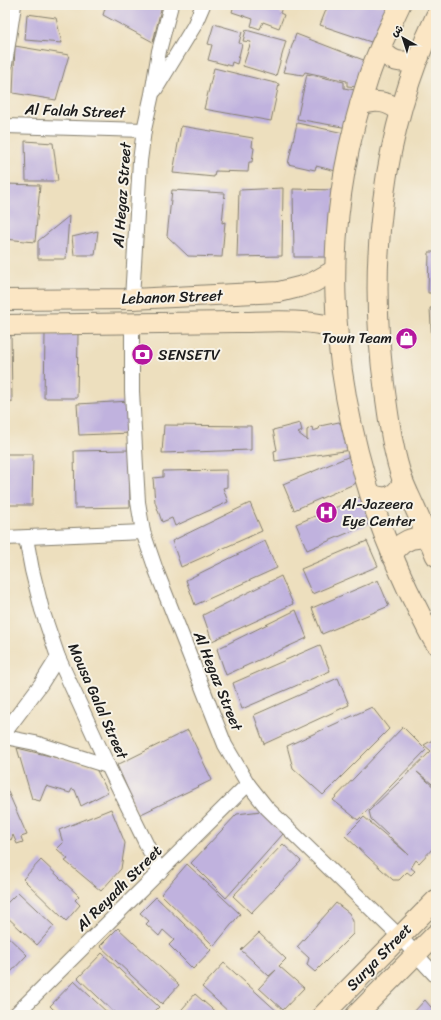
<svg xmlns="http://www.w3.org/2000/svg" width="441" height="1020" font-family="Sriracha,'Playpen Sans Arabic',sans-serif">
	<rect width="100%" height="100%" fill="#f7f3e8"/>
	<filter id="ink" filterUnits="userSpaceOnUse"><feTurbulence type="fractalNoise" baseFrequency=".025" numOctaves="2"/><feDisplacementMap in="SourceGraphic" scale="8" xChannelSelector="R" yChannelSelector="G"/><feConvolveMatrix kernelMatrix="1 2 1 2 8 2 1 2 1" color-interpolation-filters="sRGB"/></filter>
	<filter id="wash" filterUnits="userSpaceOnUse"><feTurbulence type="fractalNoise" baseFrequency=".012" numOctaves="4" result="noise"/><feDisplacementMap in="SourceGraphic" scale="16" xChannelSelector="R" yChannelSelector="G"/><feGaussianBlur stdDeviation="0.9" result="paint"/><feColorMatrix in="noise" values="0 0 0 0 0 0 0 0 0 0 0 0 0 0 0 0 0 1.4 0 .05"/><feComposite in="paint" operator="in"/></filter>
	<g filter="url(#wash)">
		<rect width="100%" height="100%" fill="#eddfbe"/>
		<g id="blocks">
			<!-- building -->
			<g fill="#c0b2de">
				<path d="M106,5H162L153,42L103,15Z"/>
				<path d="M234,5H283L280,13L284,15L279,28L263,22L260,29L251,26L253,19L232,12Z"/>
				<path d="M328,5H393L377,44L320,25Z"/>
				<path d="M27,14L56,18L62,43L25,40Z"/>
				<path d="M214,24L242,32L239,43L242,44L237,64L232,62L231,66L208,60L212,45L208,44Z"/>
				<path d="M246,30L286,41L276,76L243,66L251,42L243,41Z"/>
				<path d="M296,34L366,61L357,87L347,86V81L305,72L303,75L283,72Z"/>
				<path d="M15,46L69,55L56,100L13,93Z"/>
				<path d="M214,68L279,84L271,121L204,109Z"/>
				<path d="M307,74L344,82V88L360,91L348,128L297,119Z"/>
				<path d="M297,123L344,133L336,171L316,166L315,170L288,164Z"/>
				<path d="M181,126L253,138L252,147L254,148L252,162H249L248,172L215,171L214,177L173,173Z"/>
				<path d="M25,141L53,143L58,181H26Z"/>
				<path d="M5,184L40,185L35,242L5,239Z"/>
				<path d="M283,188L282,256L237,257L239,190Z"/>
				<path d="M293,189L336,190L330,257H294Z"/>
				<path d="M172,190L225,193L222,223L225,222L222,257L188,256L167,236Z"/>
				<path d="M69,216L66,259H38V241Z"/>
				<path d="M98,231L95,255H74L72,237Z"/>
				<path d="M429,252H436V293H428Z"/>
				<path d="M436,307V344H432L430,308Z"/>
				<path d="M5,332H11L12,402H5Z"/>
				<path d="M45,334H78L77,398H44Z"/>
				<path d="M131,401L132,433L79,435L77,404Z"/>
				<path d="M339,422L341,425L346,423L351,450L275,461L274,451L277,450L273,430L300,423L302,431L298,433L307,440V430L312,427L313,431L319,429L320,426Z"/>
				<path d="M164,425L251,426V450L162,453Z"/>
				<path d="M129,450L130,507L75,508L74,451Z"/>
				<path d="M5,454H33L32,505H5Z"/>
				<path d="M350,456L361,481L294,510L283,484Z"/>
				<path d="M227,470V487L223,488L228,502L175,526L172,518L162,522L155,502L153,478L163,477V471Z"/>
				<path d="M363,496L374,522L307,550L296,524Z"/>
				<path d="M250,503L262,531L181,567L172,541Z"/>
				<path d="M265,541L277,568L195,605L186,580Z"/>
				<path d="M367,541L378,566L312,594L301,569Z"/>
				<path d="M281,576L293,604L212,641L203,615Z"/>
				<path d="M378,580L389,606L322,634L312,608Z"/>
				<path d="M296,610L307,638L226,675L217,649Z"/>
				<path d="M320,645L330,671L242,709L233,683Z"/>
				<path d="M338,678L349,705L264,744L254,715Z"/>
				<path d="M372,707L389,729L323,795L293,768L287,746Z"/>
				<path d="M403,727L426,750L358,820L333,800Z"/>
				<path d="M188,730L212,780L139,815L117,765Z"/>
				<path d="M436,738V787L417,772L436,789V845L419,863L416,860L411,868L415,871L411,875L407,872L399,880H393L345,836L364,817L408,854L371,819L369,811L431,751L424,745Z"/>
				<path d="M17,748L95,767L108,792L81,806L75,790L72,789L70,793L46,786L40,801L32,799Z"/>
				<path d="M5,785L27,835L21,837L23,842L17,844L13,835L11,840L5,836Z"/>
				<path d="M111,809L125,843L121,869L101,891L65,861L68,859L57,849L63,843L59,830Z"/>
				<path d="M261,811L283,834L226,898L191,863L237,814Z"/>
				<path d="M283,844L301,861L251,913L233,896Z"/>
				<path d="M41,860L79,896L75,900L80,905L66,921L23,879Z"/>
				<path d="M187,864L240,914L214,946L161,894Z"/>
				<path d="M18,892L54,926L37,945L5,915V905Z"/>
				<path d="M156,897L211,950L193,969L169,945L174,940L163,930L159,936L146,924L149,921L140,913Z"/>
				<path d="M336,903L349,913L353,921V934L315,972L307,965L309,958L297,947Z"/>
				<path d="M118,928L179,985L162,1004L100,946Z"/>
				<path d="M259,933L286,959L279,966L304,988L283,1010L259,988L276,970L269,976L241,950Z"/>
				<path d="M5,934L27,955L9,974L5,970Z"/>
				<path d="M102,953L159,1007L151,1015H117L78,978Z"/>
				<path d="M224,963L280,1014L279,1015H232L202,987Z"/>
				<path d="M74,981L110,1015H59L50,1006Z"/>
				<path d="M195,994L219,1015H177Z"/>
				<path d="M425,1000L436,1013V1015H411Z"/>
			</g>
		</g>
	</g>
	<g filter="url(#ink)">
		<use href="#blocks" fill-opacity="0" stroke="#847e6d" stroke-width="1"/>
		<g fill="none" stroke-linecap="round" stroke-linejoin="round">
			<defs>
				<g id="street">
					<path d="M5,64L14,5"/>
					<path d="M155,90L194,26L203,5"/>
					<path d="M5,126L144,130"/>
					<path d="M132,299L140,161L144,130L152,94L159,51L171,5"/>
					<path d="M132,323V391L136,467L138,502L143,532L156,570L225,745L248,784L267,808L399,936L436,976"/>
					<path d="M5,538L143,532"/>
					<path d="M26,538L32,570L42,610L58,657L108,766L160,872"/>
					<path d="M5,732L41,684L58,657"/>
					<path d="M5,737L35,743L108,766"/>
					<path d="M15,1015L248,784"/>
				</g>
				<g id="secondary">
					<path d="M400,5C389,29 376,53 368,79C320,224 327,362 374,507C387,544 402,580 420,614C425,624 430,635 436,644"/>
					<path d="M436,16C381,132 367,266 385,392C389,421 393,453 403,481C406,489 410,497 414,506C421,522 429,539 436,556"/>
					<path d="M381,46C388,63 404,65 419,57"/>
					<path d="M360,105C375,99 387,101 400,111"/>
					<path d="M5,300L132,299L279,292L303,286L314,282L335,270"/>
					<path d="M5,325C82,324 160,323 237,322C264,322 313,318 337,329"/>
					<path d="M370,493C384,502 398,496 403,481"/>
					<path d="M392,556C400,541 413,535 429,539"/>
					<path d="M323,1015L436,900"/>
					<path d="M356,1015L436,934"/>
				</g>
			</defs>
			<!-- street casing -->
			<use href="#street" stroke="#847e6d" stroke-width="16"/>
			<!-- secondary casing -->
			<use href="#secondary" stroke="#847e6d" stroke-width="22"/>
			<!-- street -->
			<use href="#street" stroke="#fff" stroke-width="14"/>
			<!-- secondary -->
			<use href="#secondary" stroke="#fbe6c4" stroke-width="20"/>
		</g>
	</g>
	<!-- icons -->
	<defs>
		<symbol id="shop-disc" viewBox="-11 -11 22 22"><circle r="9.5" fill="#b5179e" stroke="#f7f3e8"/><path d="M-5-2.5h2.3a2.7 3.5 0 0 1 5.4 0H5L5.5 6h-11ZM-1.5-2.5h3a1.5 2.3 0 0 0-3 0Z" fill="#fff"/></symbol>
		<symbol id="bank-disc" viewBox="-11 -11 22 22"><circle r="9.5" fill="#b5179e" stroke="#f7f3e8"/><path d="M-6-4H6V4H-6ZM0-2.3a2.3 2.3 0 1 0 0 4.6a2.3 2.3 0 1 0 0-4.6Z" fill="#fff"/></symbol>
		<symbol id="hospital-disc" viewBox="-11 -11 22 22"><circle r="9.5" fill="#b5179e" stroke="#f7f3e8"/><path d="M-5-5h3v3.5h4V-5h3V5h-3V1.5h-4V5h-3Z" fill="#fff"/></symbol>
	</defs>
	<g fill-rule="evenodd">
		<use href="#shop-disc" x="394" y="326" width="25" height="25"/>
		<use href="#bank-disc" x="130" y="342" width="25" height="25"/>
		<use href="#hospital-disc" x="314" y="500" width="25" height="25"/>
	</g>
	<g text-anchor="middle" stroke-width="4" stroke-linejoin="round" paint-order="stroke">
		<!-- street labels -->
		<g font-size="15" fill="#1c1c1c" stroke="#f7f3e8">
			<text transform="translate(75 111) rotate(2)" y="5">Al Falah Street</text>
			<text transform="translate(122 195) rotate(-86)" y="5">Al Hegaz Street</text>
			<text transform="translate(172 297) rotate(-2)" y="5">Lebanon Street</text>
			<text transform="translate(218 681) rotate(68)" y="5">Al Hegaz Street</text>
			<text transform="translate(98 701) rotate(66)" y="5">Mousa Galal Street</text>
			<text transform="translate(119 888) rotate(-45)" y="5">Al Reyadh Street</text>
			<text transform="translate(379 957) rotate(-46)" y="5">Surya Street</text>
		</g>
		<!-- poi labels -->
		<g font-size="15" fill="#1c1c1c" stroke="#f7f3e8" text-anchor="start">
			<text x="392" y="343" text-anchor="end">Town Team</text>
			<text x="158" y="360">SENSETV</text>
			<text x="342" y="509">Al-Jazeera<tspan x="342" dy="17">Eye Center</tspan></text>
		</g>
	</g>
	<!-- margin -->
	<rect width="441" height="1020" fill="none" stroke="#f7f3e8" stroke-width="20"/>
	<!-- north arrow -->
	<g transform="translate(403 38) rotate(321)" stroke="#f7f3e8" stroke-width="3" paint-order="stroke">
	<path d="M0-3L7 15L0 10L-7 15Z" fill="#1c1c1c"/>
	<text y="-6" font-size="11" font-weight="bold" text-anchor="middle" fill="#1c1c1c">ش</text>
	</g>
</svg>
